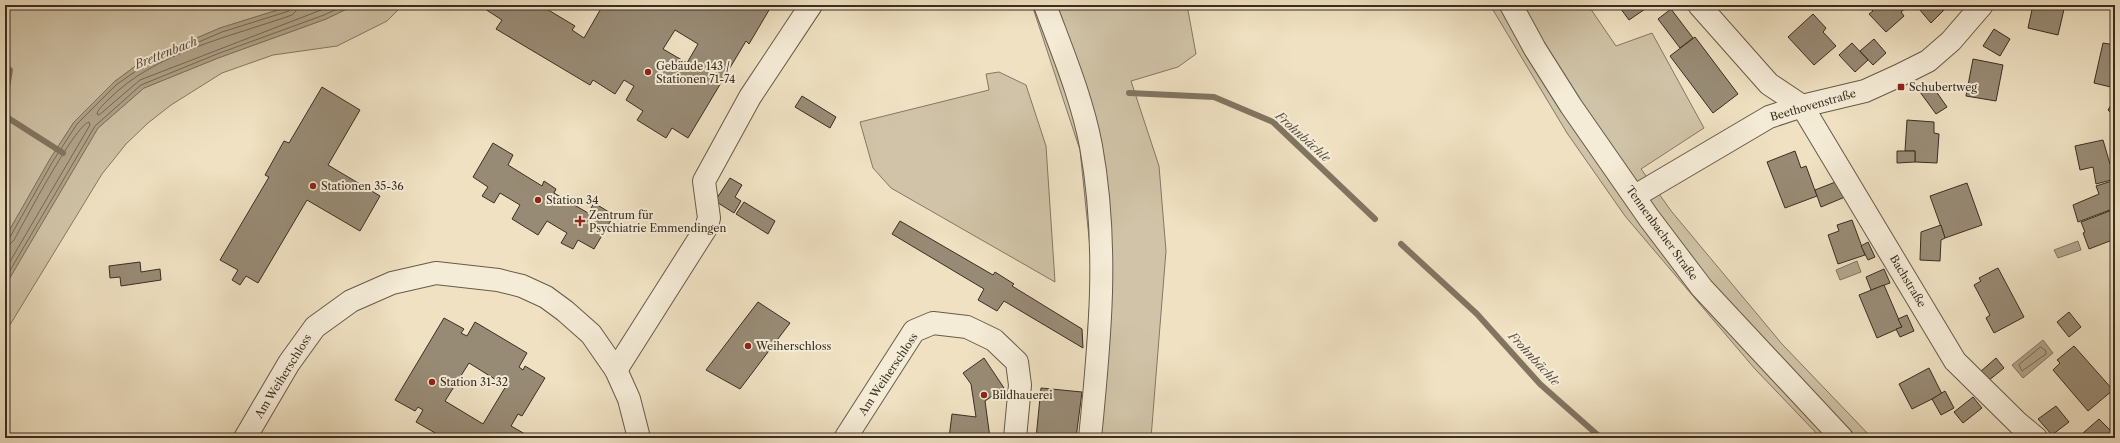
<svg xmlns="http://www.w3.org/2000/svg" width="2120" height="443" font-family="'Libre Caslon Text',serif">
	<rect width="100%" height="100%" fill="#efe1c2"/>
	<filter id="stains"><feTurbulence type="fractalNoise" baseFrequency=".005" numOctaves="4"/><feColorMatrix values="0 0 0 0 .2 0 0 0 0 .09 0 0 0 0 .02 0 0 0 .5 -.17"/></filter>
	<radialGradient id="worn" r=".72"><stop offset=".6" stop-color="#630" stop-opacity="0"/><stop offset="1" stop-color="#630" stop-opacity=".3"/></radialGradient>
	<!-- green -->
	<g fill="#d0c3a7" stroke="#847864">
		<path d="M5,5H294L220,28L141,62L114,82L74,122L50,159L5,238Z"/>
		<path d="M355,5H403L387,21L337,46L273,55L222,73L171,105L148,123L126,144L102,174L5,333V286L98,128L144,88L218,58L326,19Z"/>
		<path d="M1032,5H1187L1196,54L1178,67L1131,81L1159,166L1166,251L1151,438H1081L1092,267L1080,150Z"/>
		<path d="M1490,5H1588L1616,46L1652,33L1704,128L1641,169L1672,212L1782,344L1872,438H1821L1755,369L1625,216L1567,133Z"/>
		<path d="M999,72L1026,85L1046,146L1055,282L891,188L873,168L860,122L989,90L986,74Z"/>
	</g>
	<!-- water -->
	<g fill="#b1a48b" stroke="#817561">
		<path d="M294,5H355L326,19L218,58L144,88L98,128L5,286V238L50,159L74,122L114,82L141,62L220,28Z"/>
		<path d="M2078,241L2081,250L2058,258L2054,250Z"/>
		<path d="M1857,261L1861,272L1840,280L1836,270Z"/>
		<path d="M2043,340L2053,353L2023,378L2012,365Z"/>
	</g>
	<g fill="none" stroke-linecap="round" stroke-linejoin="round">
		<!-- shore -->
		<g stroke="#756956" stroke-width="1">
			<path d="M297,5L296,11L292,15C230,37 155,52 108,100C104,104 98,109 97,114L99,115L140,80L334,5"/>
			<path d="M5,239L10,237L53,161L77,124L116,85L143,66L222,32L289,11L292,5"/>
			<path d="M5,244H10L14,240C24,222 75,125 89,122L90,125L5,270"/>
			<path d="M5,279L95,126L141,85L217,54L324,15L346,5"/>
			<path d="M2041,347L2046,351V354L2022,371L2019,365Z"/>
		</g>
		<!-- stream -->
		<g stroke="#817561" stroke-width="6">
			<path d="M5,67L10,70L5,99"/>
			<path d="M1129,93L1214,97L1273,122L1375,219"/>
			<path d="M5,116L63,153"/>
			<path d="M1401,244L1477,314L1540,384L1601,438"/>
		</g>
	</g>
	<!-- building -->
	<g fill="#988b75" stroke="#392e21" fill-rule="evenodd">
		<path d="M483,5L532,7L540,5L575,26L572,30L584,38L603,5H772L749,44L746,41L688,138L672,128L666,138L637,120L643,111L626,100L634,86L624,80L615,94L593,80L590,85L496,29L502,20L482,7ZM675,30L698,44L687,63L663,49Z"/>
		<path d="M1618,5H1651L1629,20Z"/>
		<path d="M1867,5H1904L1906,8L1901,12L1904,16L1886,32L1869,14L1873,11Z"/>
		<path d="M1923,5H1940L1944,10L1931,23L1919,9Z"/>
		<path d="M2033,5H2065L2058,35L2028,28Z"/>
		<path d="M1671,9L1693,38L1680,48L1658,19Z"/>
		<path d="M1813,14L1826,28L1823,32L1836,46L1814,65L1788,37Z"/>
		<path d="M1994,29L2010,39L2000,56L1983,46Z"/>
		<path d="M1695,37L1738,94L1713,113L1670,56Z"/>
		<path d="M1874,39L1886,53L1873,65L1860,51Z"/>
		<path d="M1852,43L1868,60L1855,72L1839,55Z"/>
		<path d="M2103,43L2115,45V88L2094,83Z"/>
		<path d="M1973,59L2003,65L1996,101L1966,96Z"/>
		<path d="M1931,84L1947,107L1936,114L1920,92Z"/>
		<path d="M322,87L360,110L328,165L380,196L360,231L307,200L258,283L246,276L240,285L232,280L238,270L220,260L269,177L265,175L284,141L289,143Z"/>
		<path d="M802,96L836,117L830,128L795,107Z"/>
		<path d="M2115,98V110L2113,115L2108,110Z"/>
		<path d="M1907,120L1934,122V133L1939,134L1937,163L1915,162V151H1905Z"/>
		<path d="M2103,140L2110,164L2113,163L2115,179L2096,184L2093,167L2080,170L2075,146Z"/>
		<path d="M493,143L513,155L508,165L542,186L544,181L556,189L554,193L588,213L594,203L614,215L594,249L578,240L573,249L561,243L567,233L547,221L538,235L512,219L520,205L500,193L494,203L482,196L488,187L473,177Z"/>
		<path d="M1795,151L1801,168L1806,166L1817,196L1785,208L1767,162Z"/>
		<path d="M1897,151H1915V162L1897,163Z"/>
		<path d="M730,178L742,185L735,197L741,201L734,213L715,201Z"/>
		<path d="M1838,181L1845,197L1821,207L1815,190Z"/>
		<path d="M2112,181L2115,189V208L2078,222L2073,205L2099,194L2096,186Z"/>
		<path d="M1967,183L1982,225L1945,238L1930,196Z"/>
		<path d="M744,202L775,221L768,234L736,214Z"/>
		<path d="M2115,209V239L2089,249L2083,233L2085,232L2081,222Z"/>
		<path d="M1852,220L1865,255L1838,264L1828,235L1839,231L1837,225Z"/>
		<path d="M900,221L993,275L995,272L1014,284L1012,286L1082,329L1083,348L1004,301L997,311L978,300L984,289L892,234Z"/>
		<path d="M1941,225L1945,238L1941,240L1940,261L1920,260L1921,232Z"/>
		<path d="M1868,242L1875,257L1868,260L1861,246Z"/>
		<path d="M140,262L141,272L160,269L161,280L121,286L120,277L110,278L109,266Z"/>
		<path d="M1998,268L2024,317L1994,333L1986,318L1990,315L1974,285L1981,281L1979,278Z"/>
		<path d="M1884,269L1890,283L1871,290L1866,277Z"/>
		<path d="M1884,285L1902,327L1877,338L1859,295Z"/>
		<path d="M758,302L790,323L740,389L706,370Z"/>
		<path d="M2069,312L2081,327L2069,337L2057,322Z"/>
		<path d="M1907,315L1914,331L1900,337L1896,329L1902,327L1898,319Z"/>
		<path d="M444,318L464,329L461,333L467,336L475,322L527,353L519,367L523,370L525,366L545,378L522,416L518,414L511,426L532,438H444L416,422L423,410L418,407L415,411L395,400ZM469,363L506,386L483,424L445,401Z"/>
		<path d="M2074,346L2113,390L2088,411L2053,370L2060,363L2057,360Z"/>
		<path d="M984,358L1004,388L985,401L990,438H949L952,414L976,417L971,384L963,373Z"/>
		<path d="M1996,358L2004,368L1988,381L1980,372Z"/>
		<path d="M1929,368L1942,394L1912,409L1899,384Z"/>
		<path d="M1041,388L1082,392L1076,438H1036Z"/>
		<path d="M1945,391L1954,408L1941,415L1932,399Z"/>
		<path d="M1973,397L1982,408L1963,423L1954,412Z"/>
		<path d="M2056,406L2069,422L2052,435L2038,419Z"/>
		<path d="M2099,419L2113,433L2108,438H2087L2083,433Z"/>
	</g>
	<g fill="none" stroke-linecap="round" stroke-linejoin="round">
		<defs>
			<g id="minor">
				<path d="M1045,5C1062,51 1082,98 1091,146C1109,245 1100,339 1090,438"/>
				<path d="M1511,5L1535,49L1571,106L1649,218L1702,288L1842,438"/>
				<path d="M1699,5L1769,84L1802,106L1955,361L2018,423L2036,438"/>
				<path d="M1635,196L1769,117L1802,106L1865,91L1898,76L1928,61L1951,41L1982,5"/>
				<path d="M616,370L706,228L709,218L704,181L750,97L811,5"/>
				<path d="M846,437L914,331L933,323L967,327L994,340L1017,362L1020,385L1015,438"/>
				<path d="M245,438L289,363L315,327L351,301L392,283L436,273L498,280L522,286L546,297L565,311L591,334L616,370L629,399L639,438"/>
			</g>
		</defs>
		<!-- minor casing -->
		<use href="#minor" stroke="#665b49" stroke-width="24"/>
		<!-- minor -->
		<use href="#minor" stroke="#f5ecd7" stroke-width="22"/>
	</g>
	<!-- markers -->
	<g fill="#8f2418" stroke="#f5ecd7" stroke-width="1.5">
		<circle cx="648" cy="72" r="4"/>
		<rect x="1897" y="83" width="8" height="8" rx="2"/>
		<circle cx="313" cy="186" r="4"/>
		<circle cx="538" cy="200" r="4"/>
		<path d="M578 215h4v4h4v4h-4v4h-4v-4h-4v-4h4z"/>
		<circle cx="748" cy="346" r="4"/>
		<circle cx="432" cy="382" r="4"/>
		<circle cx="984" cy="395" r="4"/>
	</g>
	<g text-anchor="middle" stroke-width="4" stroke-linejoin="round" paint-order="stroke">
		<!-- poi labels -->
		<g font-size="11" fill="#392e21" stroke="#f5ecd7" text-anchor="start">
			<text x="656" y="70">Gebäude 143 /<tspan x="656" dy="13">Stationen 71-74</tspan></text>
			<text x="1909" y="91">Schubertweg</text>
			<text x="321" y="190">Stationen 35-36</text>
			<text x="546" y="204">Station 34</text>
			<text x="589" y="219">Zentrum für<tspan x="589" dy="13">Psychiatrie Emmendingen</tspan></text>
			<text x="756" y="350">Weiherschloss</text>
			<text x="440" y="386">Station 31-32</text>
			<text x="992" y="399">Bildhauerei</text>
		</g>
		<!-- street labels -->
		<g font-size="11" fill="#392e21" stroke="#f5ecd7">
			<text transform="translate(1813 105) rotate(-16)" y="4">Beethovenstraße</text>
			<text transform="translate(1662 233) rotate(54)" y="4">Tennenbacher Straße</text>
			<text transform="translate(1908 281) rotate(59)" y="4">Bachstraße</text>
			<text transform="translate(888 374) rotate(-56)" y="4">Am Weiherschloss</text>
			<text transform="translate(283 376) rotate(-58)" y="4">Am Weiherschloss</text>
		</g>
		<!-- water labels -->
		<g font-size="12" font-style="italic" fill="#5d5141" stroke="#f5ecd7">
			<text transform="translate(166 53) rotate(-22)" y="4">Brettenbach</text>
			<text transform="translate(1303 137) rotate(42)" y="4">Frohnbächle</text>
			<text transform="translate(1534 359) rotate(47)" y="4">Frohnbächle</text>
		</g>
	</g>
	<!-- margin -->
	<rect width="2120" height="443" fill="none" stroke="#efe1c2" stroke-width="20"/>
	<rect x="6" y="6" width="2108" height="431" fill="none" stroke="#392e21" stroke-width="2"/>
	<rect x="10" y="10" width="2100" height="423" fill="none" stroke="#392e21"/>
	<rect width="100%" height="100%" filter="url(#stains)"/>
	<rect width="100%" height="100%" fill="url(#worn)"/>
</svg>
